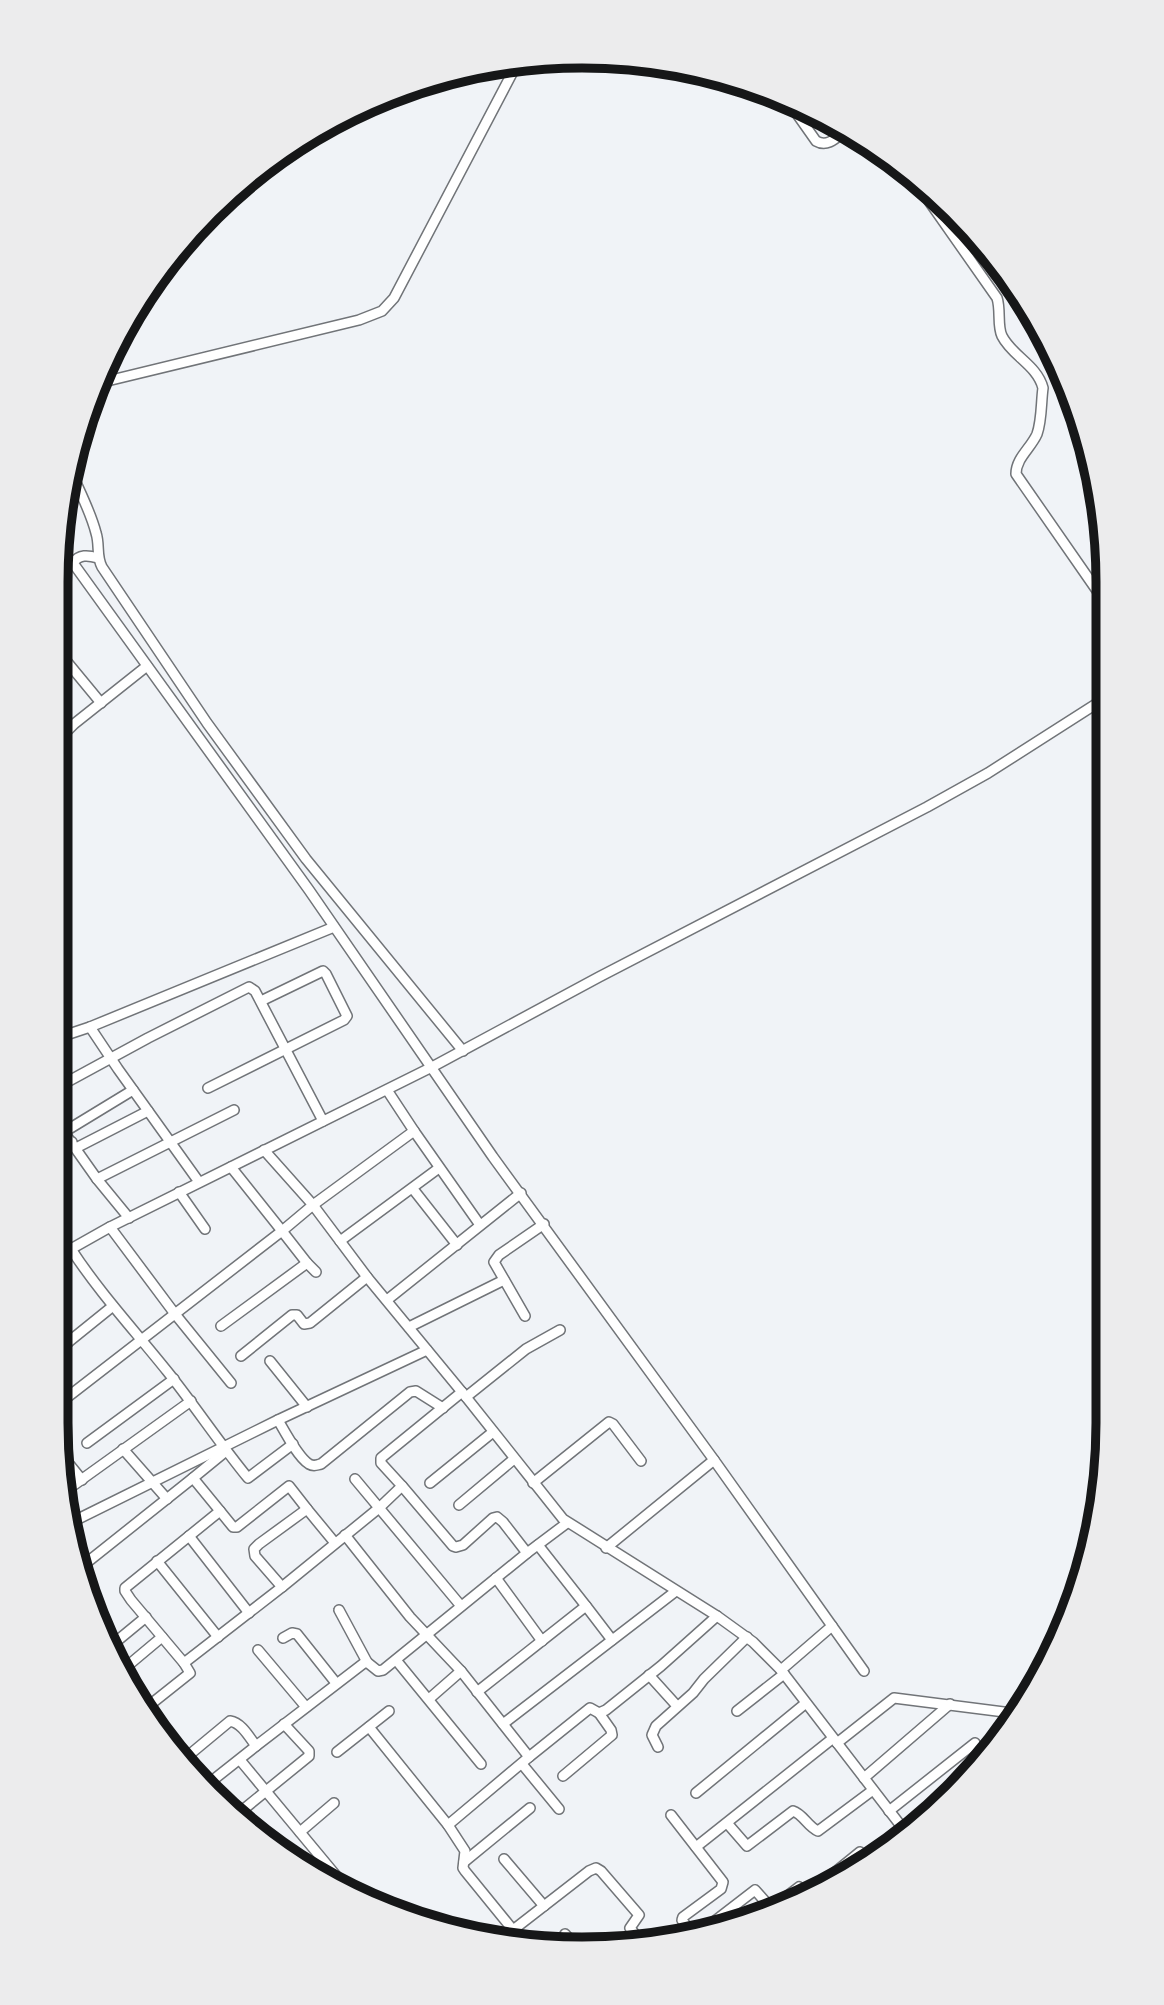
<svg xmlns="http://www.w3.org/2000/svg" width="1164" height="2005" font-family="Manrope,sans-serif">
	<rect width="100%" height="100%" fill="#f0f3f7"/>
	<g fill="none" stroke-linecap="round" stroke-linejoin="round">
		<defs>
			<g id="minor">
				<path d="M785,97L816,141C828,148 837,137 846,130"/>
				<path d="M910,174L997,298C1001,310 997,326 1002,336C1012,356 1037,365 1043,388C1041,402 1042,420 1037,434C1031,448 1016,458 1016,474L1107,605"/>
				<path d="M99,383L359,320L382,311L394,298L518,62"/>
				<path d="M72,474C81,494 91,513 96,533C100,545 96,556 102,567L207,723L306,859L463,1051"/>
				<path d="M98,558C88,555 79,554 73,563L309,890L493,1157L714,1460L864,1671"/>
				<path d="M63,657L101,703"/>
				<path d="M57,741L74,724L147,666"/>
				<path d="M57,1018L69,1034"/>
				<path d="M57,1041L69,1034L90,1027"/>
				<path d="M56,1088L148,1038L249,987L255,991L323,1121"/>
				<path d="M208,1088L344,1020L347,1016L326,974L323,971L261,1001"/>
				<path d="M387,1090L414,1131L480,1225"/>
				<path d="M56,1121L97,1179L129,1218"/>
				<path d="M64,1132L133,1090"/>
				<path d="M76,1148L148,1111"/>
				<path d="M264,1150L313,1205L367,1277L466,1397L563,1519L717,1616L753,1642L781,1670L908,1835"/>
				<path d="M56,1154L72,1142"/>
				<path d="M97,1179L234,1110"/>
				<path d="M199,1182L118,1069L90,1027L334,927"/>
				<path d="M413,1189L457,1245"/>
				<path d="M179,1192L205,1229"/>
				<path d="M110,1227L175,1314L231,1383"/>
				<path d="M340,1241L439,1168"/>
				<path d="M71,1249C99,1292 135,1331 167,1371C195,1406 220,1444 248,1478L293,1444"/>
				<path d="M56,1255L71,1249L110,1227L432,1067L599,977L927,807L988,773L1107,697"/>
				<path d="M316,1272L307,1263L282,1231L313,1205L414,1131"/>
				<path d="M387,1300L521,1193"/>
				<path d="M525,1316L494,1262L499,1255L544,1224"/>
				<path d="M221,1326L307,1263"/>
				<path d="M409,1327L504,1280"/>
				<path d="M56,1329L67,1344"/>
				<path d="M56,1352L113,1306"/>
				<path d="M241,1356L292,1315H297L304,1324L310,1323L367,1277"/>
				<path d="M270,1361L307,1407"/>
				<path d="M466,1397L526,1349L560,1330"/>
				<path d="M56,1406L282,1231L231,1167"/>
				<path d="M278,1420C285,1432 298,1457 309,1464C314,1467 316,1465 321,1464L410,1392L416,1391L443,1408"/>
				<path d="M87,1443L174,1379"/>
				<path d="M123,1449L167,1499"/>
				<path d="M226,1451L193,1478L220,1511L125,1588V1591L131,1600L184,1663L282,1587L379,1508L402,1486L381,1463V1458L462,1392"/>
				<path d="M61,1454L82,1480"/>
				<path d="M355,1479L461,1606"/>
				<path d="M430,1483L493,1432"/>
				<path d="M533,1483L609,1422L613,1424L641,1461"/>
				<path d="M67,1490L191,1401"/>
				<path d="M459,1505L514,1459"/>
				<path d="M220,1511L233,1527H237L289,1486L307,1509"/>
				<path d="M72,1522L278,1420L427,1350"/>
				<path d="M345,1535L410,1617L461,1671L529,1757L590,1708L599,1713L606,1710L661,1666L717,1616"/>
				<path d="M189,1536L249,1613"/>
				<path d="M538,1545L586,1606"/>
				<path d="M606,1548L714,1460"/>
				<path d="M527,1553L567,1523"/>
				<path d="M157,1561L218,1637"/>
				<path d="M80,1568L193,1478"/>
				<path d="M496,1578L542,1641"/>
				<path d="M282,1587L255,1556L254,1549L259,1544L307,1509L335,1543"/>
				<path d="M92,1607L98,1602"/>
				<path d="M339,1610L367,1662"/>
				<path d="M283,1638L292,1633L297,1634L336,1683"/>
				<path d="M112,1645L146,1617"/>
				<path d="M258,1650L306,1707"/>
				<path d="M396,1660L481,1764"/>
				<path d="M125,1668L162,1637"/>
				<path d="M781,1670L832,1626"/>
				<path d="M649,1675L677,1706"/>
				<path d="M477,1692L586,1606L612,1640"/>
				<path d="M429,1699L461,1671"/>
				<path d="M146,1708L190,1673L184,1663"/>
				<path d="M737,1711L784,1674"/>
				<path d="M503,1724L676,1591"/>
				<path d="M369,1727L448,1825"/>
				<path d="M837,1743L894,1698L1020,1714"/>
				<path d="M256,1746L364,1663H368L378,1671L383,1670L527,1553L503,1522L497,1517L493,1518L463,1545L456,1547L453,1546L402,1486"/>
				<path d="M658,1747L652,1735L656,1726L693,1693L704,1679L747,1637"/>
				<path d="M337,1752L389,1711"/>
				<path d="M183,1760L230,1721C242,1723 249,1737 256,1746L208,1784"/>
				<path d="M240,1760L343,1884"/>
				<path d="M522,1764L559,1809"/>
				<path d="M563,1776L612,1735L611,1730L599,1713"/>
				<path d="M864,1778L950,1704"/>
				<path d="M696,1793L806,1703"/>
				<path d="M889,1811L975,1743"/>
				<path d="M239,1813L309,1756V1751L284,1724"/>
				<path d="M671,1815L723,1882L721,1889L683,1917L682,1920L690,1931"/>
				<path d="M727,1823L747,1846L793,1811C803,1814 808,1827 818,1831L873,1790"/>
				<path d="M300,1832L334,1803"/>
				<path d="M696,1847L832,1739"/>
				<path d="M504,1859L544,1906"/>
				<path d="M464,1862L530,1808"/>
				<path d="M807,1895L860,1852"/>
				<path d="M765,1913L799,1887L807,1895"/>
				<path d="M707,1927L755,1890L771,1908"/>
				<path d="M513,1930L465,1871L463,1868L465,1851L448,1825L529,1757"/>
				<path d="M565,1934L574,1944"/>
				<path d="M504,1937L589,1871L596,1868L601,1871L639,1915L630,1928L641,1942"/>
			</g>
		</defs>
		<!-- minor casing -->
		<use href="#minor" stroke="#717478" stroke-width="12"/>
		<!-- minor -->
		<use href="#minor" stroke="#fff" stroke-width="9"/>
	</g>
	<!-- crop -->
	<path d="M0 0H1164V2005H0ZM582 68H582A514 514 0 0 1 1096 582V1423A514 514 0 0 1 582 1937H582A514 514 0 0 1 68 1423V582A514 514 0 0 1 582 68Z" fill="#ececed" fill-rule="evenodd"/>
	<path fill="none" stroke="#161718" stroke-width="9" d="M582 68H582A514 514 0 0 1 1096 582V1423A514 514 0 0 1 582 1937H582A514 514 0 0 1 68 1423V582A514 514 0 0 1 582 68Z"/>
</svg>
